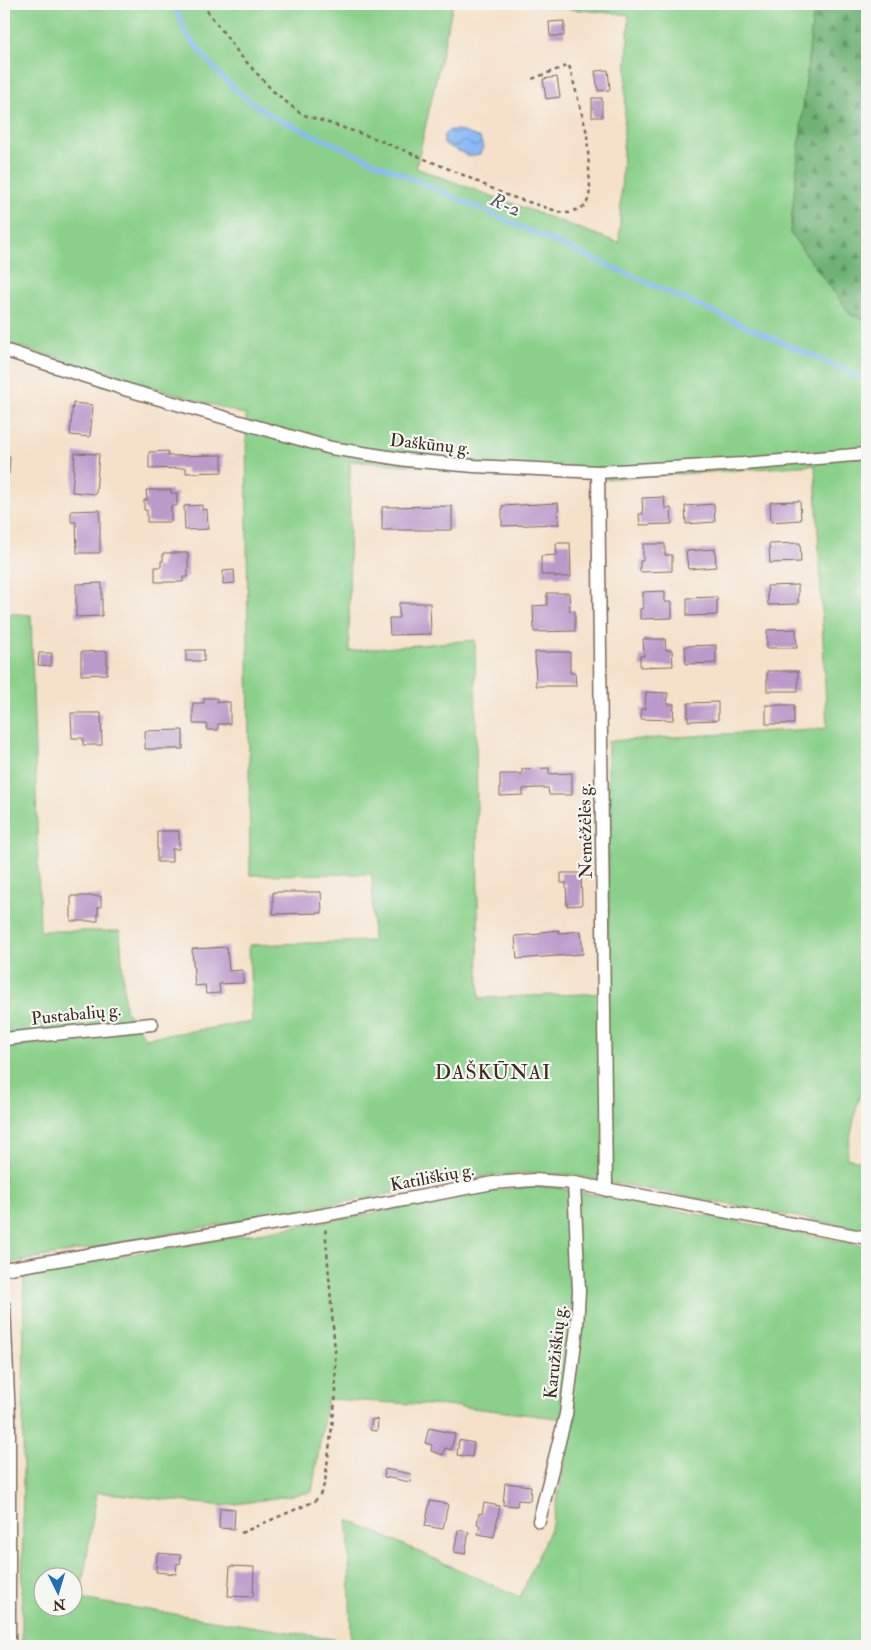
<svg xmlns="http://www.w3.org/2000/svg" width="871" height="1650" font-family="'IM FELL Double Pica',serif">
	<defs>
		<pattern id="forest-firs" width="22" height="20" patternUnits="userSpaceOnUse" patternTransform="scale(1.25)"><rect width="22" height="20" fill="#6fb276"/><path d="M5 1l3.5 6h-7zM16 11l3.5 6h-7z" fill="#5c9160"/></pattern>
		<pattern id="water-waves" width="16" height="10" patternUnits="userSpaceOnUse" patternTransform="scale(1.25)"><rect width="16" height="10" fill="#89baf5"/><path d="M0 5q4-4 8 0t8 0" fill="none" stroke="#7197c6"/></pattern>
	</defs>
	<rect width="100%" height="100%" fill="#f6f6f2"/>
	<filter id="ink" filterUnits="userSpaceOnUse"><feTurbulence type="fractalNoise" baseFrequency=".02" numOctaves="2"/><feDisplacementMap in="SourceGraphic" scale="10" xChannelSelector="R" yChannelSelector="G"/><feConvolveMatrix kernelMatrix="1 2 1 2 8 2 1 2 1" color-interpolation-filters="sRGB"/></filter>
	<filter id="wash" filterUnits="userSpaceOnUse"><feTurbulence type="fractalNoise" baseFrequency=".0096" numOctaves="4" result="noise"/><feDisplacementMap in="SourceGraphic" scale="20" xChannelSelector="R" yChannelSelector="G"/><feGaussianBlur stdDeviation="1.12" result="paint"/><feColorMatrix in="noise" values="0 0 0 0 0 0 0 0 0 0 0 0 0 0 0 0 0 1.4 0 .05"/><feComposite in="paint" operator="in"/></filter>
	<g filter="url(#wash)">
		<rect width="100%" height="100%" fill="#f5e1ca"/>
		<!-- grass -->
		<g fill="#8ad08a" stroke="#627d54" fill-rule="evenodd">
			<path d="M4,4H453L416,168L619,243L629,15L523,4H814L790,233L851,315L867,320V1093L859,1096L846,1158L867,1162V1230L571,1175C538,1172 508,1173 476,1178L4,1264V613L31,615L40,931H120L125,1009L145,1038L252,1022L249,945L373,941L372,874L250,875L246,415L4,342ZM350,461L604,479L815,465L827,728L608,741V993L479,998L475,640L349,651Z"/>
			<path d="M536,1186L558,1188L867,1246V1646H22L24,1272L318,1223L492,1191ZM327,1399L464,1407L574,1420L552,1524L520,1597L348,1520L351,1642L80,1599L97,1492L224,1506L312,1492ZM42,1578H72V1608H42Z"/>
		</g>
		<!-- forest -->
		<path fill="url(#forest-firs)" stroke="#556e4a" d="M814,4H867V320L851,315L790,233Z"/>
		<!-- water -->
		<path fill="url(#water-waves)" stroke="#62728a" d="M450,130H458L480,138L483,147L480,154L469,156L444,144V135Z"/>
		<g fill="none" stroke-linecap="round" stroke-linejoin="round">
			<!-- stream -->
			<path stroke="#89baf5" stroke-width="4.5" d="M174,4L187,35L218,73L243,96L273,117L867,380"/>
		</g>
		<g id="blocks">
			<!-- building -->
			<g fill="#bb9aca">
				<path d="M564,21V36H550L549,22Z"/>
				<path d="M608,70L610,90L598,91L595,71Z"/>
				<path d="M557,77L560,97L546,99L543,79Z"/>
				<rect x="592" y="98" width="10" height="19"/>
				<path d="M73,403L93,405L90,437L70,435Z"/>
				<path d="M168,451V456L222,455V472L186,473V468L149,469V452Z"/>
				<path d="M75,453L99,454L96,494L72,492Z"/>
				<path d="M4,456L10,457L9,474H4Z"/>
				<path d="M146,490H171V493H177V506H171V522H147V510H144V500H147Z"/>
				<path d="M664,497L665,508H671L672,524L640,525L639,514H643L642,498Z"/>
				<path d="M800,501L801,520L771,522L770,502Z"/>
				<path d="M558,503L559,524L502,526V506Z"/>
				<path d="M714,504L715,522L686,524L685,506Z"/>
				<path d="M202,505V510L207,509L208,529L185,530L184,506Z"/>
				<path d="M452,506V530H382V507Z"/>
				<path d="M100,510V553H77L76,522H71V511Z"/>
				<path d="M556,543H570L571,577H555V575H541V556L557,555Z"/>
				<path d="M800,543L801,562L770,563L769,544Z"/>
				<path d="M643,544H665V555H672V571L640,572V561H643Z"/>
				<path d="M715,549L716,567L688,569L686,551Z"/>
				<path d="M163,553H188V577H183V582H155V567H161V561H163Z"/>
				<path d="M234,570L235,583L223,584V571Z"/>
				<path d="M102,583V616L76,617V584Z"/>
				<path d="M798,585V604L768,605L767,586Z"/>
				<path d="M4,588H7L5,607H4Z"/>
				<path d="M665,591V602H672V618L640,619V609L643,608V592Z"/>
				<path d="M547,593H569L570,611H575V631L534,632L533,606L547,605Z"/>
				<path d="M717,597V615L687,616V598Z"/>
				<path d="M399,603H430L431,634L390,635L389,618H399Z"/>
				<path d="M796,629L797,648H767V630Z"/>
				<path d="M643,639H665L666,650H672L673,666L640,667V656H644Z"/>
				<path d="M716,645V663L686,664L685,646Z"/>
				<rect x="186" y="650" width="18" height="11"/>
				<path d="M107,651V674L81,675V652Z"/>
				<path d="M535,652H570V673H575L576,686H536Z"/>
				<path d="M39,653H52L51,666L38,665Z"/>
				<rect x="767" y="671" width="31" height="20"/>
				<path d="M646,692L668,693L667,704H674L673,720L641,719V709H645Z"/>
				<path d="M204,698H217V702H230V724H218V730H207V724H193V703H204Z"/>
				<path d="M718,702V720L688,721V703Z"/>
				<rect x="766" y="705" width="28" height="19"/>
				<path d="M71,713H101L102,745H83V738H72Z"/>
				<path d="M183,730V749H145V731Z"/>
				<path d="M549,768V774L572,773V795H549L548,788H536L523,789V795L500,796V774H522V769Z"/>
				<path d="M157,831H179V849H172V862H157Z"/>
				<path d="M561,873H581L582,905L567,906L566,883H561Z"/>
				<path d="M273,892H321L322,913L273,914Z"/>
				<path d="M71,896H101V907H98V921H71Z"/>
				<path d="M559,930V933L581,931L583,954L517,959L515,936L541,934V932Z"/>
				<path d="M227,947L229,971L243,970V983L219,984L220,993L206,994L205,985L195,986L192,949Z"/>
				<path d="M372,1419L378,1420L377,1431L370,1430Z"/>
				<path d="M429,1428L455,1434L451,1450L445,1448L443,1455L431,1451L432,1445L425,1443Z"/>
				<path d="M459,1440L474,1443L472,1457L457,1455Z"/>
				<path d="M385,1469L411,1474L410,1482L384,1477Z"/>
				<path d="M505,1483L531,1486L530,1501L518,1500L517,1506L503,1505Z"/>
				<path d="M430,1501L448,1504L443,1529L425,1526Z"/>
				<path d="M484,1503L500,1506L494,1537L478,1534L480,1525L477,1524L479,1513L482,1514Z"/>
				<path d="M220,1508L235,1509L234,1529L219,1528Z"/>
				<path d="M458,1530L469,1532L465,1554L454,1552Z"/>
				<path d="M157,1553L181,1555L180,1564L177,1563L176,1574L156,1572Z"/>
				<path d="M230,1566L254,1567L253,1597L228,1596Z"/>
			</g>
		</g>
	</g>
	<g filter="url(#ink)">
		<use href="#blocks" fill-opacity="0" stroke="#7c6a5a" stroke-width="1"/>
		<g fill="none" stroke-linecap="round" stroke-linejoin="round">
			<defs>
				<g id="minor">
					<path d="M4,350L128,390L331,448L407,460L474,466L598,472L743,464L867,454"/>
					<path d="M598,472L606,1190"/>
					<path d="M4,1039L152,1024"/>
					<path d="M4,1269L324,1215L493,1183L534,1180L574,1183L867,1238"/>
					<path d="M4,1306L9,1419V1646"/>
					<path d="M539,1521L566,1414L577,1327L579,1291L574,1183"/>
				</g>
			</defs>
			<!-- minor casing -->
			<use href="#minor" stroke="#7c6a5a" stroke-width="15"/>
			<!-- path -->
			<g stroke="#7c6a5a" stroke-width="2.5" stroke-dasharray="4 4" stroke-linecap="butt">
				<path d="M202,4L240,55L273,91L301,114L374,138L461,174L506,195L560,212L569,213L585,206L589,198L590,187L587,133L569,65L532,79"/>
				<path d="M241,1533L315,1501L321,1493L325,1482L336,1394L335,1351L325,1226"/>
			</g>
			<!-- minor -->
			<use href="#minor" stroke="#fff" stroke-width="12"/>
		</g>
	</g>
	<g text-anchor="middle" stroke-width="4.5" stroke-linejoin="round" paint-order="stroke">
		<!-- street labels -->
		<g font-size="18" fill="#3b2a1e" stroke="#f6f6f2">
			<text transform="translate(430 444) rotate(6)" y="6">Daškūnų g.</text>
			<text transform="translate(585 831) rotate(-91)" y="6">Nemėžėlės g.</text>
			<text transform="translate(76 1014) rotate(-6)" y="6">Pustabalių g.</text>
			<text transform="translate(432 1177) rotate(-11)" y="6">Katiliškių g.</text>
			<text transform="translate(555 1352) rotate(-84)" y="6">Karužiškių g.</text>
		</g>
		<!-- water labels -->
		<g font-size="19" font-style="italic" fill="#52555e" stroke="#f6f6f2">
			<text transform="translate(506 204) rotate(24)" y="7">R-2</text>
		</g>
		<!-- quarter labels -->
		<g font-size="20" letter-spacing="1" fill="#3b2a1e" stroke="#f6f6f2">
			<text x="493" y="1079">DAŠKŪNAI</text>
		</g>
	</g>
	<!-- margin -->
	<rect width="871" height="1650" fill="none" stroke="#f6f6f2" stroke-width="20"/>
	<!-- north arrow -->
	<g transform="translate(58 1592) rotate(175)"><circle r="24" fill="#f6f6f2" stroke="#aba49d"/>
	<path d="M0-4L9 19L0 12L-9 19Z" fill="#1f6fb2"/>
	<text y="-8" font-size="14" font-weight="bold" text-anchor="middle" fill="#3b2a1e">N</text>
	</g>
</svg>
